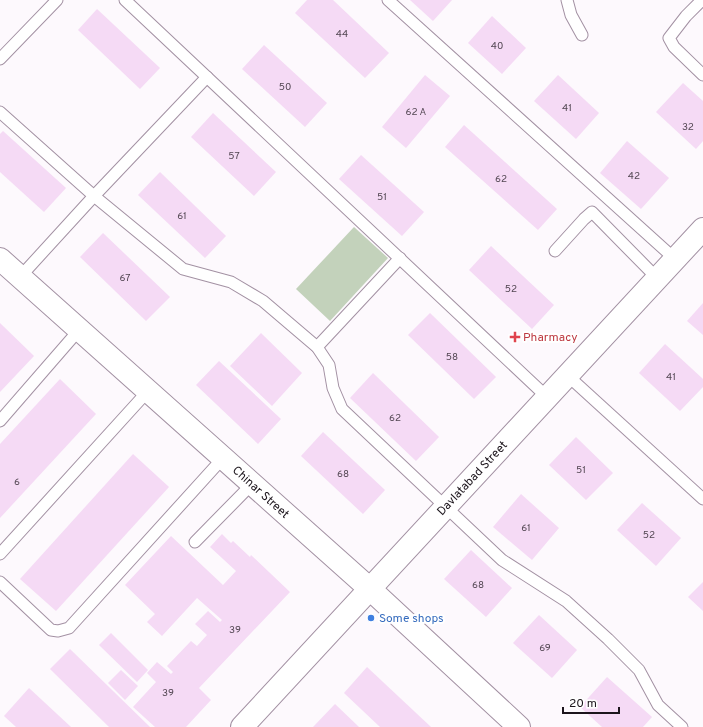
<svg xmlns="http://www.w3.org/2000/svg" width="703" height="727" font-family="Overpass,sans-serif">
	<rect width="100%" height="100%" fill="#fdf9fd"/>
	<!-- green -->
	<path fill="#c3d2bb" d="M354,227L388,258L330,321L296,289Z"/>
	<!-- building -->
	<g fill="#f5daf5">
		<path d="M307,0H333L389,53L365,78L295,13Z"/>
		<path d="M410,0H452L433,21Z"/>
		<path d="M97,9L160,68L140,89L78,30Z"/>
		<path d="M492,16L526,48L502,74L468,43Z"/>
		<path d="M264,45L327,103L305,127L242,69Z"/>
		<path d="M425,75L450,96L406,148L382,127Z"/>
		<path d="M558,75L599,113L576,139L534,101Z"/>
		<path d="M683,83L703,101V141L696,149L656,112Z"/>
		<path d="M213,113L276,172L254,196L191,137Z"/>
		<path d="M464,125L557,209L538,230L445,147Z"/>
		<path d="M3,131L66,188L44,212L0,172V134Z"/>
		<path d="M627,141L669,178L641,209L600,173Z"/>
		<path d="M361,155L424,212L402,236L339,179Z"/>
		<path d="M160,172L226,236L205,258L138,195Z"/>
		<path d="M103,233L170,297L146,321L80,257Z"/>
		<path d="M491,246L554,305L532,329L469,270Z"/>
		<path d="M703,303V335L687,321Z"/>
		<path d="M430,313L496,377L474,399L408,335Z"/>
		<path d="M0,323L34,356L0,392Z"/>
		<path d="M261,333L302,373L272,406L230,366Z"/>
		<path d="M665,344L703,379V387L680,411L639,373Z"/>
		<path d="M219,361L281,419L258,444L196,385Z"/>
		<path d="M373,373L439,437L416,461L350,398Z"/>
		<path d="M60,379L96,414L0,518V444Z"/>
		<path d="M323,432L385,490L363,514L301,456Z"/>
		<path d="M576,437L613,473L586,500L549,465Z"/>
		<path d="M133,454L169,487L56,611L20,579Z"/>
		<path d="M521,494L559,528L532,560L493,527Z"/>
		<path d="M642,503L681,538L656,566L617,530Z"/>
		<path d="M222,534L231,543L233,541L250,557L251,555L290,592L199,688L211,700L186,727H155L133,707L156,682L147,673L157,662L171,674L173,672L167,666L191,641L197,646L207,635L195,624L208,611L220,622L222,620L197,598L162,636L147,622L155,614L125,585L171,536L223,585L236,571L210,547Z"/>
		<path d="M471,550L512,588L486,617L444,579Z"/>
		<path d="M703,582V611L688,597Z"/>
		<path d="M539,615L577,650L552,678L513,643Z"/>
		<path d="M111,633L148,670L137,682L99,645Z"/>
		<path d="M70,649L150,727H109L50,669Z"/>
		<path d="M367,667L431,727H380L344,693Z"/>
		<path d="M121,670L138,686L125,700L108,683Z"/>
		<path d="M607,677L652,717L643,727H602L580,707Z"/>
		<path d="M29,688L71,727H16L4,716Z"/>
		<path d="M335,704L359,727H313Z"/>
	</g>
	<g fill="none" stroke-linecap="round" stroke-linejoin="round">
		<defs>
			<g id="lane">
				<path d="M125,0L547,397"/>
				<path d="M388,0L675,259"/>
				<path d="M567,0L571,15L582,35"/>
				<path d="M702,0L686,16L669,38L674,47L703,75"/>
				<path d="M0,59L57,0"/>
				<path d="M0,112L94,196L183,269L231,282L263,301L317,347L329,365L333,388L342,409L502,560L566,601L608,639L639,670L658,705L682,727"/>
				<path d="M555,251L584,219L592,212L657,278"/>
				<path d="M20,277L94,196L207,77"/>
				<path d="M317,347L400,258"/>
				<path d="M567,375L703,499"/>
				<path d="M0,421L79,330"/>
				<path d="M195,542L252,484"/>
				<path d="M0,554L148,391"/>
				<path d="M0,582L51,630L58,631L69,628L223,458"/>
			</g>
			<g id="secondary">
				<path d="M0,259L370,589L519,727"/>
				<path d="M242,727L703,229"/>
			</g>
		</defs>
		<!-- lane casing -->
		<use href="#lane" stroke="#a391a3" stroke-width="13"/>
		<!-- secondary casing -->
		<use href="#secondary" stroke="#a391a3" stroke-width="24"/>
		<!-- lane -->
		<use href="#lane" stroke="#fff" stroke-width="11"/>
		<!-- secondary -->
		<use href="#secondary" stroke="#fff" stroke-width="22"/>
	</g>
	<!-- markers -->
	<path fill="#e0444e" stroke="#fff" stroke-width="1.5" d="M513 331h4v4h4v4h-4v4h-4v-4h-4v-4h4z"/>
	<circle fill="#3f7fe0" stroke="#fff" stroke-width="1.5" cx="371" cy="618" r="4"/>
	<g text-anchor="middle" stroke-width="4" stroke-linejoin="round" paint-order="stroke">
		<!-- number labels -->
		<g font-size="10" fill="#524652">
			<text x="342" y="37">44</text>
			<text x="497" y="49">40</text>
			<text x="285" y="90">50</text>
			<text x="567" y="111">41</text>
			<text x="416" y="115">62 А</text>
			<text x="688" y="130">32</text>
			<text x="234" y="159">57</text>
			<text x="634" y="179">42</text>
			<text x="501" y="182">62</text>
			<text x="382" y="200">51</text>
			<text x="182" y="219">61</text>
			<text x="125" y="281">67</text>
			<text x="511" y="292">52</text>
			<text x="452" y="360">58</text>
			<text x="671" y="380">41</text>
			<text x="395" y="421">62</text>
			<text x="581" y="473">51</text>
			<text x="343" y="477">68</text>
			<text x="17" y="485">6</text>
			<text x="526" y="531">61</text>
			<text x="649" y="538">52</text>
			<text x="478" y="588">68</text>
			<text x="235" y="633">39</text>
			<text x="545" y="651">69</text>
			<text x="168" y="696">39</text>
		</g>
		<!-- health labels -->
		<g font-size="12" fill="#be3a42" stroke="#fff" text-anchor="start">
			<text x="523" y="341">Pharmacy</text>
		</g>
		<!-- street labels -->
		<g font-size="12" fill="#1c151c" stroke="#fff">
			<text transform="translate(472 478) rotate(-47)" y="4">Davlatabad Street</text>
			<text transform="translate(261 492) rotate(42)" y="4">Chinar Street</text>
		</g>
		<!-- shop labels -->
		<g font-size="12" fill="#366cbe" stroke="#fff" text-anchor="start">
			<text x="379" y="622">Some shops</text>
		</g>
	</g>
	<!-- scale -->
	<path d="M563 707v6h56v-6" fill="none" stroke="#1c151c" stroke-width="2"/>
	<text x="569" y="707" font-size="12" fill="#1c151c" stroke="#ffffff" stroke-width="3" paint-order="stroke">20 m</text>
</svg>
